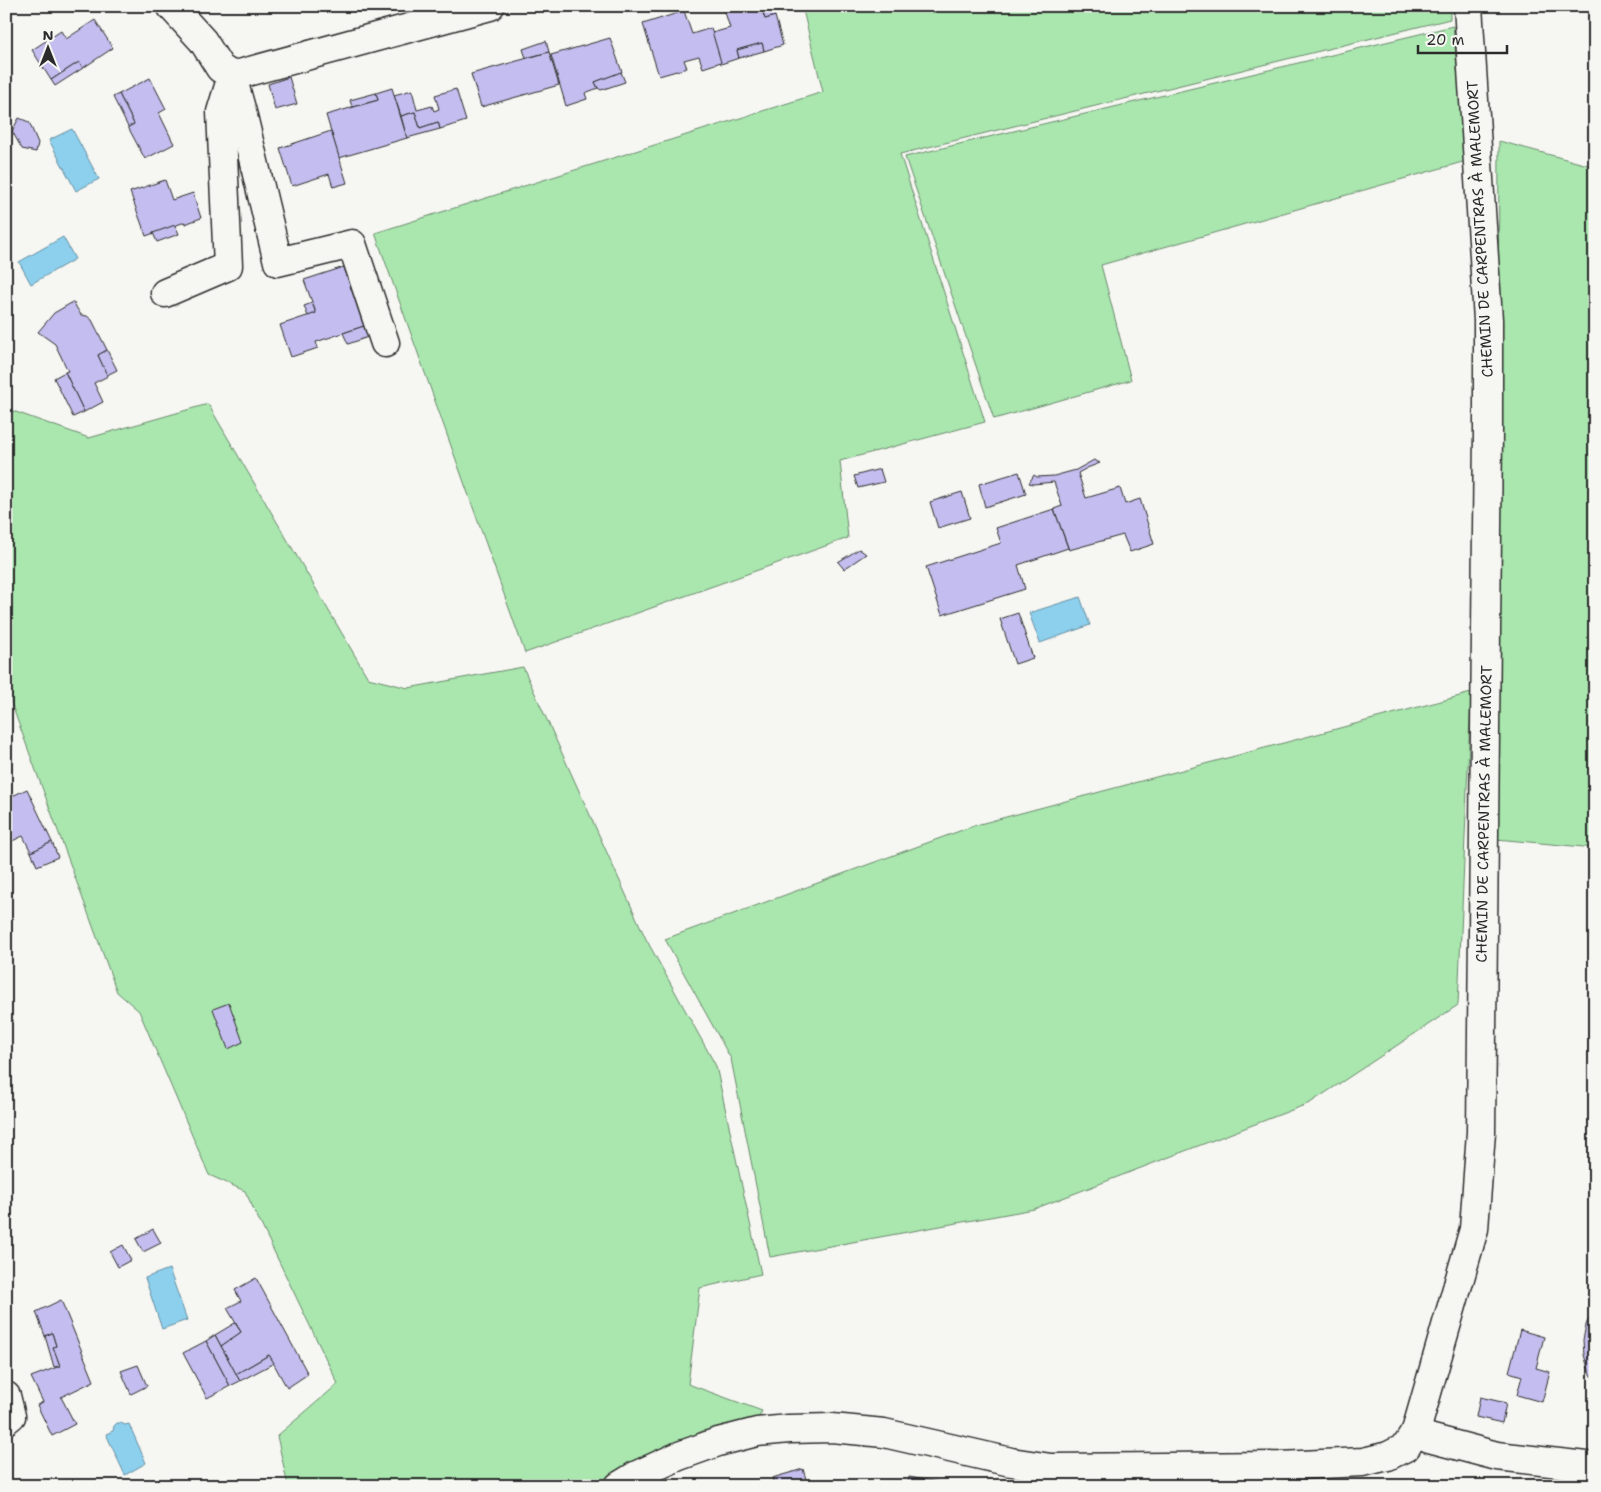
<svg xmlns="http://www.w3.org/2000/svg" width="1601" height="1492" font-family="'Shantell Sans',sans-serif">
	<rect width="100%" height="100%" fill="#f6f6f2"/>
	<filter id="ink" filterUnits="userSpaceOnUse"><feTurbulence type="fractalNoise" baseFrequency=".02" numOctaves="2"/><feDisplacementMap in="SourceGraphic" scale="10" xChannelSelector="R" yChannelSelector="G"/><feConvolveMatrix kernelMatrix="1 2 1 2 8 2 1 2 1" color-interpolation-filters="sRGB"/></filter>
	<g filter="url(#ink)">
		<!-- green -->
		<g fill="#a9e7ae" stroke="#6a896c">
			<path d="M802,6H1450V19L900,154L985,422L840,461L848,538L525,653L375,233L823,92Z"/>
			<path d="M1453,26L1466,161L1101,265L1131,380L994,419L905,157Z"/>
			<path d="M1499,141L1595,167V848L1496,839Z"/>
			<path d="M208,404L368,678L408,688L523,667L646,939L716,1066L761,1274L700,1288L688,1384L762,1411L758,1419L702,1431L599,1486H288L277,1436L338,1384L245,1191L209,1175L139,1011L117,992L6,689V418L13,411L89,438Z"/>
			<path d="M1471,693L1458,1005L1310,1103L1034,1209L770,1257L731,1059L665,939L976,825Z"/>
		</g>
		<!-- water -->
		<g fill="#8cd0ee" stroke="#658ea0">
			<path d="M72,129L99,179L76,191L49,140Z"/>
			<path d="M63,237L75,259L31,284L19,262Z"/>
			<path d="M1080,597L1090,625L1040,643L1029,613Z"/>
			<path d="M169,1269L187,1320L162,1329L145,1278Z"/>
			<path d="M117,1423H121L125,1425L129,1424L146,1463L125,1475L106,1434L113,1431L114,1426Z"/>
		</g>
		<!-- building -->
		<g fill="#c4bdef" stroke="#2b2b2b">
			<path d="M723,6H761L765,19L775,16L783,45L764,51L762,43L737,50L739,58L721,64L712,33L730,28Z"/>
			<path d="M772,8L775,16L765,19L762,10Z"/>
			<path d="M684,11L692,34L711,28L721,62L703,68L699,56L684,60L687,68L659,76L643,24Z"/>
			<path d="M95,20L113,48L83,68L79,62L51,80L32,50L61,31L66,39Z"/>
			<path d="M610,38L622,72L595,82L598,88L585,93L587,99L566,106L551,55Z"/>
			<path d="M546,41L549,52L526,58L523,49Z"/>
			<path d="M762,43L764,51L739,58L737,50Z"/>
			<path d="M549,52L559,85L481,107L471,74Z"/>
			<path d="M79,62L83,68L55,86L51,80Z"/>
			<path d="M621,72L625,82L601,90L598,88L595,82Z"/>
			<path d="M289,77L297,104L275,110L268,84Z"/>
			<path d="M150,78L166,109L159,113L174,144L145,159L128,127L134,124L119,94Z"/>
			<path d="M392,88L407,138L339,158L326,115L378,100L376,93Z"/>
			<path d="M456,89L466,121L440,129L438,122L420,128L415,112L401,116L394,95L412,90L417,110L432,106L434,111L439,109L435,95Z"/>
			<path d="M376,93L378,100L352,107L350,100Z"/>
			<path d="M119,94L134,124L128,127L113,97Z"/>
			<path d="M415,112L420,128L438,122L440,129L407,138L401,116Z"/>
			<path d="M19,118L29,122L38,143L36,152L22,149L12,131Z"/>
			<path d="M331,131L347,183L333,187L329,174L292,186L280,148Z"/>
			<path d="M165,180L172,200L193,193L201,218L185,224V222L146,236L130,192Z"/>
			<path d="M175,225L179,234L157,242L153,233Z"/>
			<path d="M344,267L364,326L316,342L318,348L291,357L280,325L316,313L304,280Z"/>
			<path d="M73,302L81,315L87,316L92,320L107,350L98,355L108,376L94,383L103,402L84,412L65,372L68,371L55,344L38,332L54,313Z"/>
			<path d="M312,303L316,313L308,316L304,306Z"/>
			<path d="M364,326L368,337L348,344L343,333Z"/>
			<path d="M107,350L117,370L107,375L98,355Z"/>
			<path d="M65,372L84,412L73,417L54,378Z"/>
			<path d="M1094,460L1100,463L1087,468L1078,473L1086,498L1120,488L1125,504L1140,499L1154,544L1130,552L1123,535L1069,550L1054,509L1062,506L1054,482L1033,484L1029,483L1034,475L1037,477L1054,476L1076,470Z"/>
			<path d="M880,469L884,482L858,488L854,476Z"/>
			<path d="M1019,472L1026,494L985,507L979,484Z"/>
			<path d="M962,492L970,518L938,528L930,502Z"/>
			<path d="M1054,509L1068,548L1018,565L1025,589L942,615L926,567L1001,543L996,528Z"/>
			<path d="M859,549L866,554L844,569L838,562Z"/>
			<path d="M1018,613L1033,658L1015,664L1000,619Z"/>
			<path d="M27,789L52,842L31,852L23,836L6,844V799Z"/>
			<path d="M52,842L58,857L37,866L31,852Z"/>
			<path d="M229,1003L243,1042L228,1049L213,1009Z"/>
			<path d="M153,1229L161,1243L143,1252L136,1239Z"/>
			<path d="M123,1245L131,1260L118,1267L110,1252Z"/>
			<path d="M256,1278L308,1374L287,1388L269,1355L236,1374L221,1346L241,1332L227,1308L241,1301L235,1290Z"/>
			<path d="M61,1300L94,1381L61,1397L75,1424L52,1436L37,1405L43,1402L31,1377L60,1366L53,1347L56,1346L52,1333L45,1336L36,1312Z"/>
			<path d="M1595,1304V1382L1588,1368L1584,1355L1583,1340L1586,1325Z"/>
			<path d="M235,1323L241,1332L221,1346L215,1335Z"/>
			<path d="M1520,1330L1544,1337L1536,1368L1550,1372L1542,1402L1517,1395L1522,1376L1509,1372Z"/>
			<path d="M52,1333L56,1346L53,1347L60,1366L54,1367L45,1336Z"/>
			<path d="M215,1335L240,1381L230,1386L206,1341Z"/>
			<path d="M206,1341L230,1386L207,1398L183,1353Z"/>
			<path d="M269,1355L274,1363L240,1381L236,1374Z"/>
			<path d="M138,1365L147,1386L131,1394L121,1371Z"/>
			<path d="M1480,1397L1506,1403L1502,1423L1476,1417Z"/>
			<path d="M803,1469L808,1486H774L772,1478Z"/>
			<path d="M909,1477L938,1482V1486H908Z"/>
		</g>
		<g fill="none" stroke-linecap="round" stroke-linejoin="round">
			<defs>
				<g id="minor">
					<path d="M171,6L203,41L220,68L232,76"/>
					<path d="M232,76L243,116L278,262L352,244L385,343"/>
					<path d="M232,76L490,6"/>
					<path d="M165,293L228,266L221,112L232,76"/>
					<path d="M6,1396L11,1416L6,1420"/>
					<path d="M1416,1431L1429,1438L1497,1456L1595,1467"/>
					<path d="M619,1486L637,1475L679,1456L718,1442L757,1432L789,1429L832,1428L884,1433L1011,1462L1051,1468L1280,1466L1363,1462L1388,1456L1406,1447L1416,1431L1474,1229L1481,1132L1488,431V320L1468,6"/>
				</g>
			</defs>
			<!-- minor casing -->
			<use href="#minor" stroke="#2b2b2b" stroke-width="31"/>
			<!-- minor -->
			<use href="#minor" stroke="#f6f6f2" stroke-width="28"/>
		</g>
	</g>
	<g text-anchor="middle" stroke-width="5" stroke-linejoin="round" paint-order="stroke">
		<!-- street labels -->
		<g font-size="15" fill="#2b2b2b" stroke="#f6f6f2">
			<text transform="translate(1480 229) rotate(-93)" y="5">CHEMIN DE CARPENTRAS À MALEMORT</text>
			<text transform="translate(1484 814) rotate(-89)" y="5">CHEMIN DE CARPENTRAS À MALEMORT</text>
		</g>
	</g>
	<!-- margin -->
	<rect width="1601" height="1492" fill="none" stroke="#f6f6f2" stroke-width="25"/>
	<rect x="12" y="12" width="1576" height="1467" fill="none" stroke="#2b2b2b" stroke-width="2" filter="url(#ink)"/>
	<!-- north arrow -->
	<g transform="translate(48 48)" stroke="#f6f6f2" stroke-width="4" paint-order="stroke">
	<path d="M0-4L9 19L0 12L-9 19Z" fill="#2b2b2b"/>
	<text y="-8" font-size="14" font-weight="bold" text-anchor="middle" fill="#2b2b2b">N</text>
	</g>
	<!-- scale -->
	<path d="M1418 45v8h89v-8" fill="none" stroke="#2b2b2b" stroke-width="2.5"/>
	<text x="1426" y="45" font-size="15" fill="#2b2b2b" stroke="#f6f6f2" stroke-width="4" paint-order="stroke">20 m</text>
</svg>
